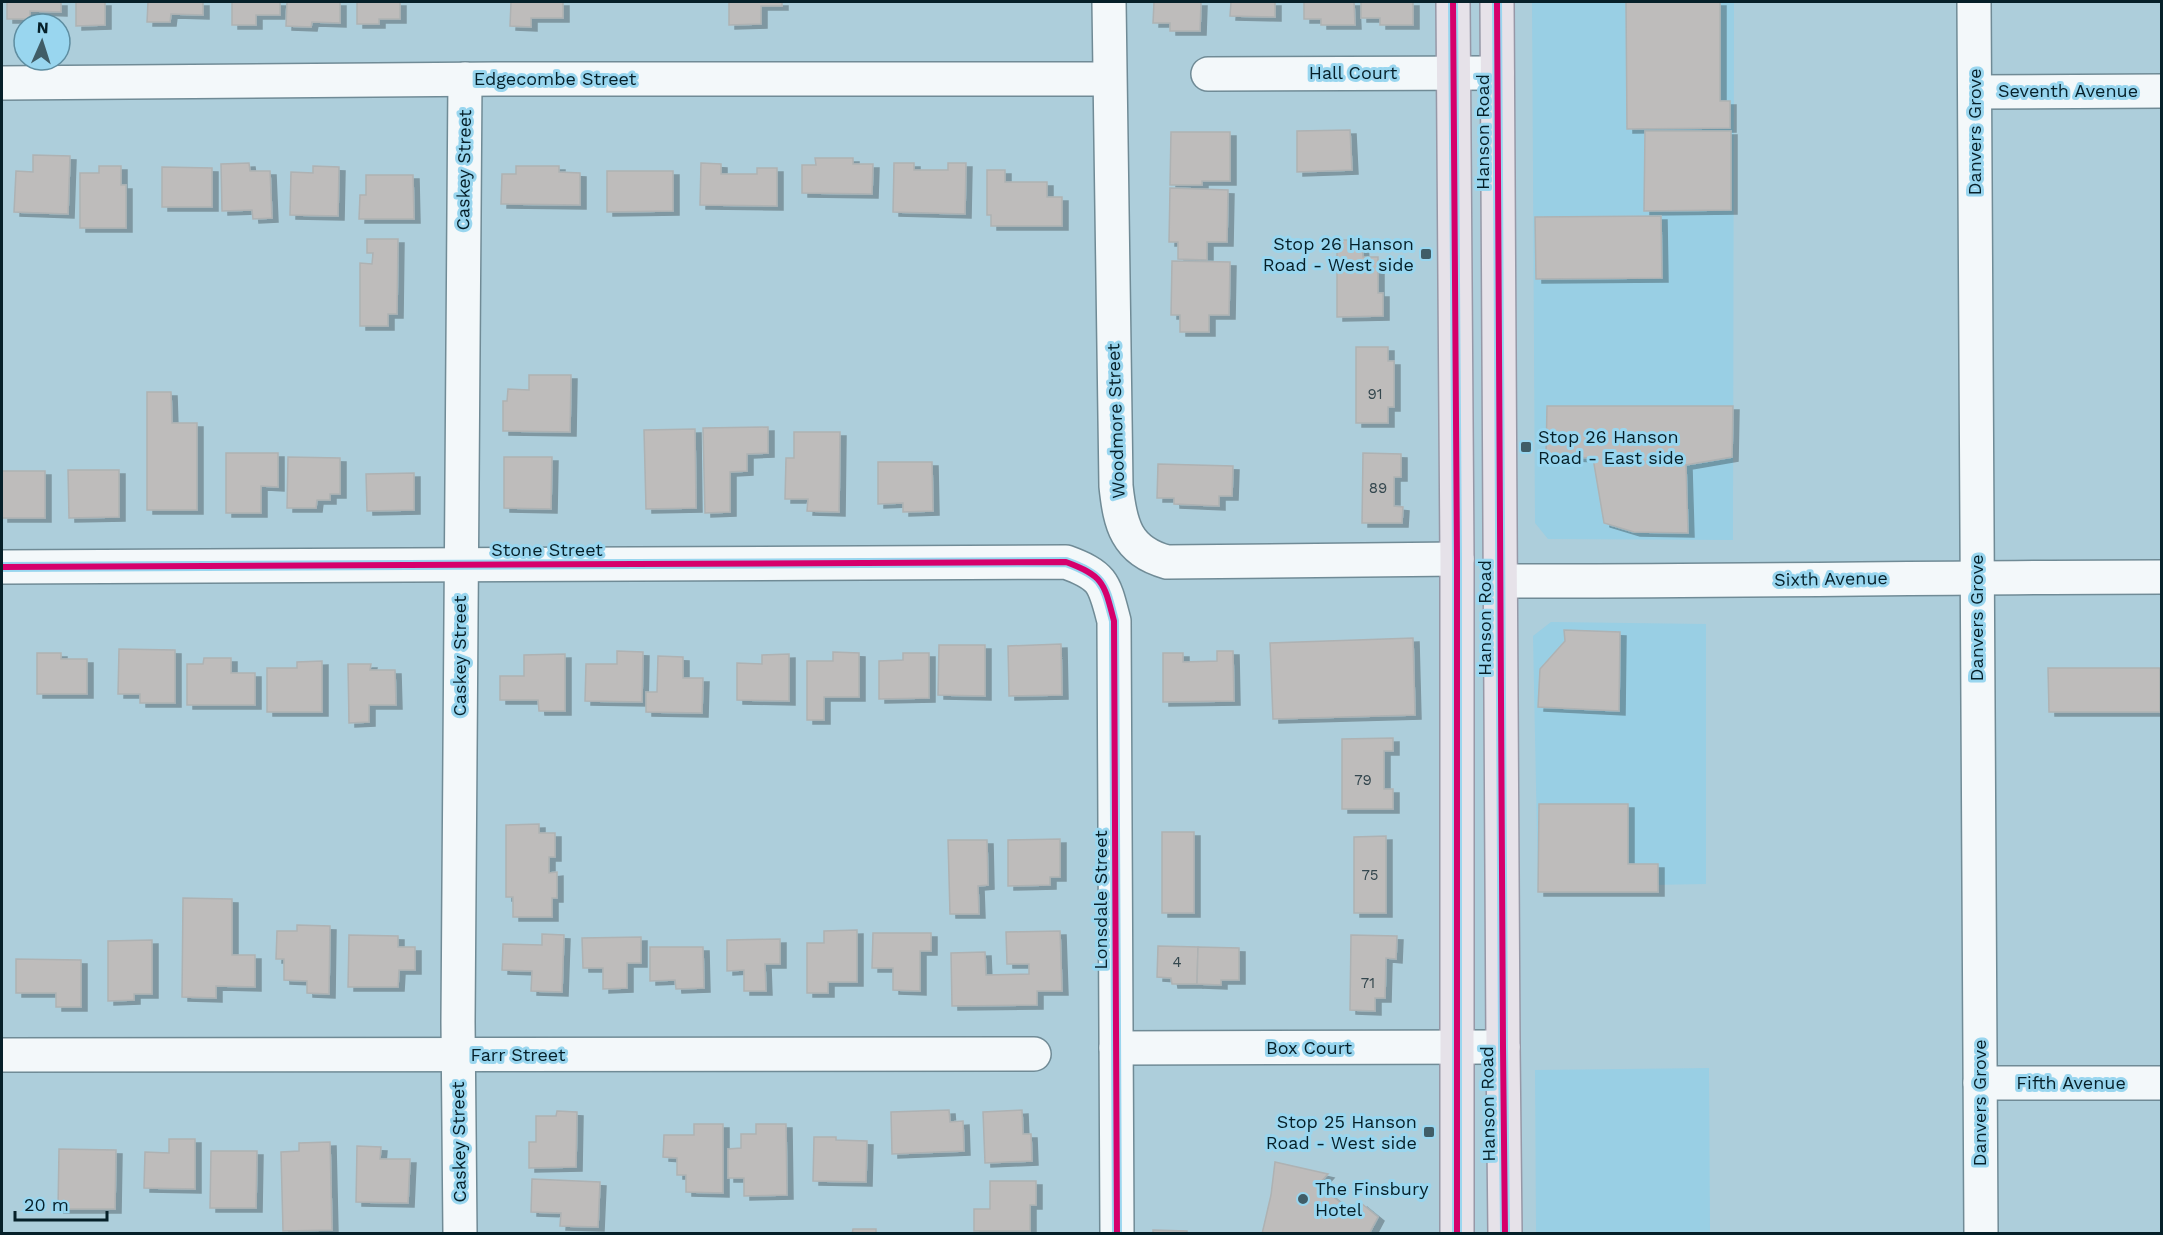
<svg xmlns="http://www.w3.org/2000/svg" width="2163" height="1235" font-family="'Work Sans',sans-serif">
	<defs>
		<filter id="shadow"><feDropShadow dx="6" dy="4" stdDeviation="0" flood-color="#0004"/></filter>
	</defs>
	<rect width="100%" height="100%" fill="#adcedb"/>
	<!-- built -->
	<g fill="#99cfe4">
		<path d="M1532,2H1734L1733,540L1548,539L1535,523Z"/>
		<path d="M1551,622L1706,624V884L1538,887L1533,636Z"/>
		<path d="M1709,1068L1710,1233H1536L1535,1070Z"/>
	</g>
	<!-- building -->
	<g fill="#bebcbb" stroke="#aeb2b3" stroke-width="1.5" filter="url(#shadow)">
		<path d="M7,2H61V12L30,11V19H7Z"/>
		<path d="M76,2H105V25L76,26Z"/>
		<path d="M148,2H203V15L171,14L170,22H147Z"/>
		<path d="M232,2H280V15H256V25H232Z"/>
		<path d="M287,2H340V23L312,22L311,27L286,26Z"/>
		<path d="M357,2H400V19H379V24H357Z"/>
		<path d="M511,2H563V18H531V27L510,26Z"/>
		<path d="M729,2H782V6H761V24L729,25Z"/>
		<path d="M1154,2H1201L1200,31H1170V23H1153Z"/>
		<path d="M1231,2H1275V17L1230,16Z"/>
		<path d="M1304,2H1354L1355,25H1321V19H1304Z"/>
		<path d="M1361,2H1413V25H1380V18H1361Z"/>
		<path d="M1626,2H1720V101H1730V128L1627,129Z"/>
		<path d="M1350,130L1352,170L1297,172V131Z"/>
		<path d="M1645,131H1731V210L1644,211Z"/>
		<path d="M1171,132H1230V181H1202V185H1170Z"/>
		<path d="M33,155L70,156L68,214L14,212L16,171L33,172Z"/>
		<path d="M815,158H853V164H873L872,194L802,193V165H816Z"/>
		<path d="M249,163L250,171H270L272,218L253,219L252,210L222,211L221,164Z"/>
		<path d="M701,163L721,164V174H757V168H777V206L700,205Z"/>
		<path d="M894,163H914V170H948V163H966L965,214L893,212Z"/>
		<path d="M99,166H121V185H126V228H80V173H99Z"/>
		<path d="M313,166L339,167L338,216L290,215L291,172L313,173Z"/>
		<path d="M516,166H559V172L580,173V205L501,204L502,174H516Z"/>
		<path d="M162,167L212,168V207H162Z"/>
		<path d="M987,170H1005V182H1047V197H1062V226H991V215H987Z"/>
		<path d="M607,171H673V211L607,212Z"/>
		<path d="M366,175H413L414,219H359L360,195H366Z"/>
		<path d="M1170,188L1228,190L1227,242H1207V260L1178,259V242H1169Z"/>
		<path d="M1661,216L1662,278L1536,279L1535,217Z"/>
		<path d="M367,239H398L397,314H388V326H360V263L372,264L373,253H367Z"/>
		<path d="M1337,240H1362L1363,257H1378V293H1383V316L1337,317Z"/>
		<path d="M1172,261L1230,262L1229,315H1209V332H1180V315H1171Z"/>
		<path d="M1356,347H1388V361H1394V407H1388V423H1356Z"/>
		<path d="M529,375H571L570,432L503,431V401H507L508,389L529,390Z"/>
		<path d="M147,392H171L172,423H197V510H147Z"/>
		<path d="M1547,406H1733L1732,457L1686,465L1688,533L1634,532L1604,523L1593,458L1546,456Z"/>
		<path d="M768,427V453L747,454V471L730,472V512L705,513L703,428Z"/>
		<path d="M695,429L696,508L646,509L644,430Z"/>
		<path d="M794,432H840L839,512L807,511L808,499H785L786,458H794Z"/>
		<path d="M226,453H278V487L261,486V513H226Z"/>
		<path d="M1363,453L1401,454V477H1394V506L1403,507L1402,523H1362Z"/>
		<path d="M288,457L340,458V494H330V500H317L316,508H287Z"/>
		<path d="M504,457H552L551,509L504,508Z"/>
		<path d="M878,462H932L933,511L903,512V503L878,504Z"/>
		<path d="M1158,464L1233,466L1232,496H1219V506L1174,504V498H1157Z"/>
		<path d="M68,470H119V517L69,518Z"/>
		<rect x="2" y="471" width="43" height="47"/>
		<path d="M414,473V510L367,511L366,474Z"/>
		<path d="M1564,630L1620,632L1619,711L1538,707L1540,669L1565,641Z"/>
		<path d="M1413,638L1415,715L1273,719L1270,643Z"/>
		<path d="M1061,644L1062,695L1009,696L1008,646Z"/>
		<path d="M939,645H985V696L938,695Z"/>
		<path d="M119,649L175,650V703H140V694H118Z"/>
		<path d="M617,651L643,652L642,702L585,701L586,664H617Z"/>
		<path d="M1217,651H1233L1234,701L1163,702V653H1183V662L1217,661Z"/>
		<path d="M833,652L859,653V697H824V720H807V661H833Z"/>
		<path d="M37,653H61V659H87V694H37Z"/>
		<path d="M903,653H929V698L879,699V661L903,660Z"/>
		<path d="M565,654V711H539L538,700H500V676H524V655Z"/>
		<path d="M789,654V701L737,700V663L762,664V655Z"/>
		<path d="M658,656L683,657V678H703L702,713L646,712V692H657Z"/>
		<path d="M204,658H231V673H255V705H187V664H203Z"/>
		<path d="M322,661V712H267V668H297V662Z"/>
		<path d="M348,664H371L370,670H395L396,705H369V722L349,723Z"/>
		<path d="M2048,668H2160V712H2049Z"/>
		<path d="M1393,738V751H1384V789H1393V809H1342V739Z"/>
		<path d="M1539,804H1628V864H1658V892H1538Z"/>
		<path d="M539,824V833H555V857H549V873L557,872V898H552V917H513V897H506V825Z"/>
		<rect x="1162" y="832" width="32" height="81"/>
		<path d="M1386,836V913H1354V837Z"/>
		<path d="M1060,839V877H1050V885L1008,886V840Z"/>
		<path d="M948,840H987L988,885L978,886L979,914H950Z"/>
		<path d="M183,898L232,899V955H255V987L216,986V998L182,997Z"/>
		<path d="M297,925L330,926L329,994L307,993V981L284,980V959H276L277,931H297Z"/>
		<path d="M857,930V982H828V993H807V943H824V931Z"/>
		<path d="M1060,931L1062,991H1037V1005L952,1006L951,953L985,952L986,975L1029,974V964H1007L1006,932Z"/>
		<path d="M873,933H931V951H920V991L893,990V968H872Z"/>
		<path d="M542,934L564,935L562,992L531,991L532,971L502,970L503,944L542,945Z"/>
		<path d="M349,935L398,936V947H415V970H399L398,987H348Z"/>
		<path d="M1351,935L1397,936L1396,959L1386,958L1385,998H1375V1011L1350,1010Z"/>
		<path d="M641,937V963H627V988L603,989V968H583L582,938Z"/>
		<path d="M780,939V964H765L766,991H744V970L727,971V940Z"/>
		<path d="M152,940V994H134V1000L108,1001V941Z"/>
		<path d="M1158,946L1198,947L1197,984H1172L1171,978L1157,977Z"/>
		<path d="M650,947H703L704,988L676,989L675,980L650,981Z"/>
		<path d="M1198,947L1239,948V980H1221V985L1197,984Z"/>
		<path d="M16,959L81,960V1007H56V993H16Z"/>
		<path d="M949,1110L950,1122L963,1121L964,1151L892,1154L891,1112Z"/>
		<path d="M1022,1110L1023,1134H1031L1032,1161L985,1163L983,1112Z"/>
		<path d="M557,1111L577,1112L576,1167L529,1168V1142H536V1116H556Z"/>
		<path d="M694,1124H723V1193L686,1192V1175H677V1158L663,1157L664,1135H694Z"/>
		<path d="M756,1124H786L787,1195L744,1196V1178H728V1149L741,1148V1134H756Z"/>
		<path d="M814,1137H836V1140L867,1141L866,1182L813,1181Z"/>
		<path d="M169,1139H195V1189L144,1188L145,1152L169,1153Z"/>
		<path d="M330,1142L332,1230L283,1231L281,1152L299,1151V1143Z"/>
		<path d="M357,1146L381,1147L380,1159H410L408,1203L356,1202Z"/>
		<path d="M59,1149L116,1150L115,1209H58Z"/>
		<path d="M211,1151H257L256,1208H210Z"/>
		<path d="M1275,1162L1328,1174L1318,1185L1354,1213L1361,1203L1378,1217L1369,1234H1262L1271,1195Z"/>
		<path d="M532,1179L600,1182L598,1227L560,1226L561,1213L531,1212Z"/>
		<path d="M990,1181H1036V1205H1030V1231H974V1209H990Z"/>
		<path d="M853,1229H876V1234H852Z"/>
		<path d="M1153,1230L1187,1231V1234H1153Z"/>
	</g>
	<g fill="none" stroke-linecap="round" stroke-linejoin="round">
		<defs>
			<g id="minor">
				<path d="M1109,2L1116,486C1120,524 1126,551 1167,562L1457,559"/>
				<path d="M1974,2L1981,1234"/>
				<path d="M1208,74L1497,73"/>
				<path d="M2,83L497,79H1109"/>
				<path d="M1975,92L2162,91"/>
				<path d="M2,567L1066,562C1104,576 1104,583 1114,621L1117,1234"/>
				<path d="M1500,581C1720,582 1941,577 2162,577"/>
				<path d="M1116,1048L1503,1047"/>
				<path d="M2,1055L1034,1054"/>
				<path d="M1980,1083H2162"/>
				<path d="M460,1234L458,1022L465,79"/>
			</g>
			<g id="major">
				<path d="M1453,2L1457,559V1234"/>
				<path d="M1497,2L1503,1047L1505,1234"/>
			</g>
		</defs>
		<!-- minor casing -->
		<use href="#minor" stroke="#708b96" stroke-width="36"/>
		<!-- major casing -->
		<use href="#major" stroke="#9698a7" stroke-width="36"/>
		<!-- minor -->
		<use href="#minor" stroke="#f3f8fa" stroke-width="33"/>
		<!-- major -->
		<use href="#major" stroke="#e6e2e9" stroke-width="33"/>
		<defs>
			<g id="cycleway">
				<path d="M1453,2L1457,559V1234"/>
				<path d="M1497,2L1503,1047L1505,1234"/>
				<path d="M2,567L1066,562C1104,576 1104,583 1114,621L1117,1234"/>
			</g>
		</defs>
		<!-- cycleway casing -->
		<use href="#cycleway" stroke="#99d6ef" stroke-width="10"/>
		<!-- cycleway -->
		<use href="#cycleway" stroke="#d6006c" stroke-width="6"/>
	</g>
	<!-- markers -->
	<g fill="#405d67" stroke="#99d6ef" stroke-width="2">
		<rect x="1420" y="248" width="12" height="12" rx="3"/>
		<rect x="1520" y="441" width="12" height="12" rx="3"/>
		<rect x="1423" y="1126" width="12" height="12" rx="3"/>
		<circle cx="1303" cy="1199" r="6"/>
	</g>
	<g text-anchor="middle" stroke-width="6" stroke-linejoin="round" paint-order="stroke">
		<!-- number labels -->
		<g font-size="15" fill="#34474e">
			<text x="1375" y="399">91</text>
			<text x="1378" y="493">89</text>
			<text x="1363" y="785">79</text>
			<text x="1370" y="880">75</text>
			<text x="1177" y="967">4</text>
			<text x="1368" y="988">71</text>
		</g>
		<!-- street labels -->
		<g font-size="18" fill="#062029" stroke="#99d6ef">
			<text x="1353" y="79">Hall Court</text>
			<text x="555" y="85">Edgecombe Street</text>
			<text x="2068" y="97">Seventh Avenue</text>
			<text transform="translate(1483 132) rotate(-90)" y="6">Hanson Road</text>
			<text transform="translate(1975 132) rotate(-90)" y="6">Danvers Grove</text>
			<text transform="translate(464 170) rotate(-89)" y="6">Caskey Street</text>
			<text transform="translate(1116 421) rotate(-92)" y="6">Woodmore Street</text>
			<text x="547" y="556">Stone Street</text>
			<text transform="translate(1831 579) rotate(-1)" y="6">Sixth Avenue</text>
			<text transform="translate(1485 618) rotate(-90)" y="6">Hanson Road</text>
			<text transform="translate(1977 618) rotate(-90)" y="6">Danvers Grove</text>
			<text transform="translate(460 656) rotate(-90)" y="6">Caskey Street</text>
			<text transform="translate(1101 900) rotate(-90)" y="6">Lonsdale Street</text>
			<text x="1309" y="1054">Box Court</text>
			<text x="518" y="1061">Farr Street</text>
			<text x="2071" y="1089">Fifth Avenue</text>
			<text transform="translate(1980 1103) rotate(-90)" y="6">Danvers Grove</text>
			<text transform="translate(1488 1104) rotate(-91)" y="6">Hanson Road</text>
			<text transform="translate(459 1142) rotate(-91)" y="6">Caskey Street</text>
		</g>
		<!-- poi labels -->
		<g font-size="18" fill="#062029" stroke="#99d6ef" text-anchor="end">
			<text x="1414" y="250">Stop 26 Hanson<tspan x="1414" dy="21">Road - West side</tspan></text>
			<text x="1538" y="443" text-anchor="start">Stop 26 Hanson<tspan x="1538" dy="21">Road - East side</tspan></text>
			<text x="1417" y="1128">Stop 25 Hanson<tspan x="1417" dy="21">Road - West side</tspan></text>
			<text x="1315" y="1195" text-anchor="start">The Finsbury<tspan x="1315" dy="21">Hotel</tspan></text>
		</g>
	</g>
	<!-- border -->
	<rect width="2163" height="1235" fill="none" stroke="#062029" stroke-width="6"/>
	<!-- north arrow -->
	<g transform="translate(42 42) rotate(3)"><circle r="28" fill="#99d6ef" stroke="#5e8da0" stroke-width="1.5"/>
	<path d="M0-4.5L10 22L0 15L-10 22Z" fill="#405d67"/>
	<text y="-9" font-size="16" font-weight="bold" text-anchor="middle" fill="#062029">N</text>
	</g>
	<!-- scale -->
	<path d="M15 1211v9h92v-9" fill="none" stroke="#062029" stroke-width="3"/>
	<text x="24" y="1211" font-size="18" fill="#062029" stroke="#99d6ef" stroke-width="4.5" paint-order="stroke">20 m</text>
</svg>
